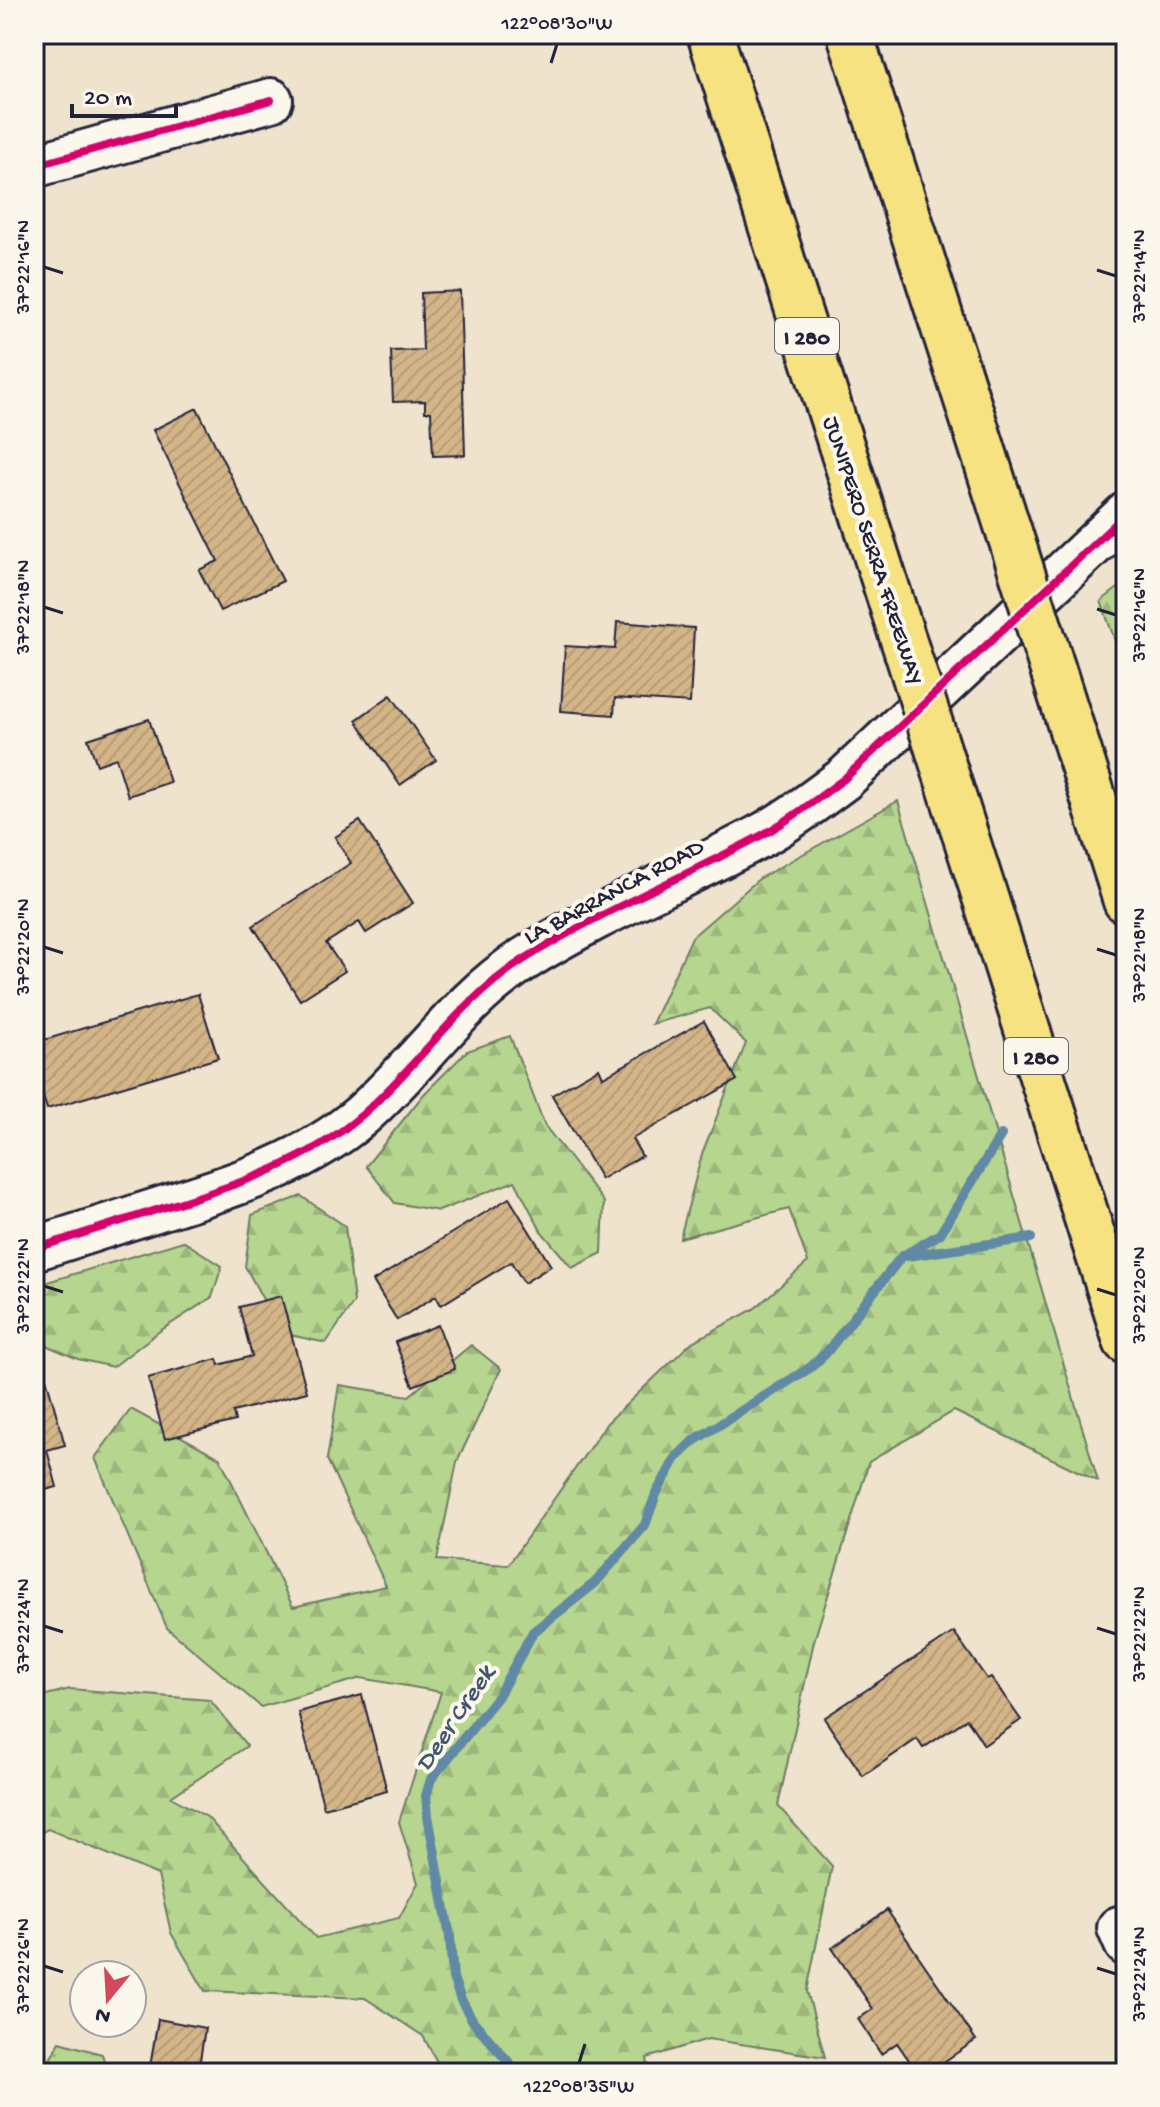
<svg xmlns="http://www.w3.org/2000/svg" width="1160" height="2107" font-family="'Gochi Hand',sans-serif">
	<defs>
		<pattern id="forest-firs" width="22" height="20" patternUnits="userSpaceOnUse" patternTransform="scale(2)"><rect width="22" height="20" fill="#b6d58e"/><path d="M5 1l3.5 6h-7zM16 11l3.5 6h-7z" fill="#9cb77b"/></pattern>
		<pattern id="building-hatch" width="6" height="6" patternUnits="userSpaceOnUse" patternTransform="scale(2)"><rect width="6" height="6" fill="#d4b588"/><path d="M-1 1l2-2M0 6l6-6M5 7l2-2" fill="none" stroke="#b69b76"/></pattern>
	</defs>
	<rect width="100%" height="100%" fill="#efe3ce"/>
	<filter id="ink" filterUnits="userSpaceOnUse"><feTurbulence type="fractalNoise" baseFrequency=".0125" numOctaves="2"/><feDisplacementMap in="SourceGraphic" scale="16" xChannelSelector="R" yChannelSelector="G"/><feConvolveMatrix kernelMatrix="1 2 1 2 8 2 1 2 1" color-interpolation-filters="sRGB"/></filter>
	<g filter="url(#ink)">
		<!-- forest -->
		<g fill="url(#forest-firs)" stroke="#6c7c64" stroke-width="2">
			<path d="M1126,582V672L1101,601Z"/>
			<path d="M898,801L1098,1481L954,1411L869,1462L814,1641L778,1806L832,1866L807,1991L825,2057L708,2039L647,2058L649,2073H443L423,2036L365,1998L205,1991L171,1933L158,1875L48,1829L34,1836V1698L70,1689L210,1700L247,1746L171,1797L207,1817L316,1938L399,1918L418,1883L399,1822L441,1692L361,1678L261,1707L167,1628L95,1458L131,1409L220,1458L293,1607L386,1586L327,1459L339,1385L409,1396L471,1345L501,1369L457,1462L437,1560L508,1565L607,1423L692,1342L754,1309L808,1262L789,1209L680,1238L702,1154L746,1043L710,1008L652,1024L692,937L760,878Z"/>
			<path d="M510,1036L545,1126L604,1202L602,1253L572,1268L541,1231L515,1181L439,1211L395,1203L366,1166L424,1094L467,1051Z"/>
			<path d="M301,1196L345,1226L354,1302L326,1343L281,1333L245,1266L252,1215Z"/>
			<path d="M183,1241L222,1266L212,1297L157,1333L113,1367L78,1359L34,1340V1286Z"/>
			<path d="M60,2042L102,2054L108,2073H42Z"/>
		</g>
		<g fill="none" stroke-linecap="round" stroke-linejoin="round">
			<!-- stream -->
			<g stroke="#6189a5" stroke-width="10">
				<path d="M907,1256L1031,1238"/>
				<path d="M518,2073L473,2021L461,2000L453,1978L450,1937L428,1816L426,1796L431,1779L498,1696L533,1632L595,1583L645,1525L656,1494L676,1458L692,1442L811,1367L826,1353L901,1257L940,1234L1001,1135"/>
			</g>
		</g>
		<!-- building -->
		<g fill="url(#building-hatch)" stroke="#22223b" stroke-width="2">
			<path d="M460,291L465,455L433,456L431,412H425V401L393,402L391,351L423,350L421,293Z"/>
			<path d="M197,408L283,581L220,611L199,570L218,561L153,430Z"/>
			<path d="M617,622L694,628L690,703L615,698L614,715L561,711L565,646L615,649Z"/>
			<path d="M391,695L436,760L400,785L356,720Z"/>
			<path d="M149,719L170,782L128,796L116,758L97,765L88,739Z"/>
			<path d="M360,821L413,903L366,933L359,922L326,943L345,971L300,1000L253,926L351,863L335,837Z"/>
			<path d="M198,994L218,1058L47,1109L34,1068V1043Z"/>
			<path d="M704,1021L737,1080L632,1139L642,1156L601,1179L552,1095L599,1068L603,1077Z"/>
			<path d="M509,1198L551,1266L524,1283L511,1262L441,1305L436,1296L397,1320L373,1281Z"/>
			<path d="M281,1296L307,1392L233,1412L235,1421L165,1439L148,1378L217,1359L219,1365L252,1356L239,1307Z"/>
			<path d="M438,1325L455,1369L413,1386L395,1342Z"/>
			<path d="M45,1374L65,1445L47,1450L57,1487L34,1493V1377Z"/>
			<path d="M954,1632L987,1679L991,1677L1021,1720L984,1745L967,1719L923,1748L917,1739L863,1776L824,1718Z"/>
			<path d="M362,1695L387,1791L324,1808L298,1712Z"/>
			<path d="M887,1910L976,2040L927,2073H918L897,2043L881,2054L858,2019L873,2009L832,1948Z"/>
			<path d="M158,2019L205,2028L198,2073H149Z"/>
			<path d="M213,2062L256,2071V2073H211Z"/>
		</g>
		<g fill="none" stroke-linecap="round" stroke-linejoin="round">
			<defs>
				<g id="minor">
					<path d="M34,166L271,100"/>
					<path d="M34,1249C80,1234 126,1220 172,1205C240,1184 307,1162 362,1115C418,1066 460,1000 523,960C600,911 685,877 764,834C793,818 818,798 844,779L1126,514"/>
					<path d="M1119,1928L1126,1944"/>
				</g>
				<g id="highway">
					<path d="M710,34L903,639"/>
					<path d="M850,34L1010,535"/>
					<path d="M1053,670L1126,901"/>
					<path d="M945,771L1126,1341"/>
				</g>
			</defs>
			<!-- minor casing -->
			<use href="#minor" stroke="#22223b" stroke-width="48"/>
			<!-- highway casing -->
			<use href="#highway" stroke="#22223b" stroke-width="50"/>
			<!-- minor -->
			<use href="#minor" stroke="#fbf7ec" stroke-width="42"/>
			<!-- highway -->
			<use href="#highway" stroke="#f7e281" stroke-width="44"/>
			<defs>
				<g id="highway-bridge">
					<path d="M1010,535L1053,670"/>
					<path d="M903,639L945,771"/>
				</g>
			</defs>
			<!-- highway-bridge casing -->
			<use href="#highway-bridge" stroke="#22223b" stroke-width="50" stroke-linecap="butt"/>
			<!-- highway-bridge -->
			<use href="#highway-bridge" stroke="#f7e281" stroke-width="44"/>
			<defs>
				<g id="cycleway">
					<path d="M34,166L271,100"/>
					<path d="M34,1249C80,1234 126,1220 172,1205C240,1184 307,1162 362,1115C418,1066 460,1000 523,960C600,911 685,877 764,834C793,818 818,798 844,779L1126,514"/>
				</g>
			</defs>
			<!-- cycleway casing -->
			<use href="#cycleway" stroke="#fbf7ec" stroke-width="13"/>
			<!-- cycleway -->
			<use href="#cycleway" stroke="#d6006c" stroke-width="8"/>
		</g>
	</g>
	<!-- ticks -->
	<path fill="none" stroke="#22223b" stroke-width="3" d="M551,63L557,44M44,267L63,273M1097,270L1116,276M44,607L63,613M1097,609L1116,615M44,947L63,953M1097,949L1116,955M44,1286L63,1292M1097,1289L1116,1295M44,1626L63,1632M1097,1628L1116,1634M44,1966L63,1972M1097,1968L1116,1974M579,2063L585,2044"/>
	<g text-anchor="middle" stroke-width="8" stroke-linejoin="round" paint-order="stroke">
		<!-- shield labels -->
		<g fill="#fbf7ec" stroke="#636270" stroke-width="2">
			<rect x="775" y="318" width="64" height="36" rx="6"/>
			<rect x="1004" y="1038" width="64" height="36" rx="6"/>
		</g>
		<g font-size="22" font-weight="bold" fill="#22223b">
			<text x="807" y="344">I 280</text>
			<text x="1036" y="1064">I 280</text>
		</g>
		<!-- street labels -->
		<g font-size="24" fill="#22223b" stroke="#fbf7ec">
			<text transform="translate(875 550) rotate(72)" y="8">JUNIPERO SERRA FREEWAY</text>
			<text transform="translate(613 890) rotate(-28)" y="8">LA BARRANCA ROAD</text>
		</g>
		<!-- water labels -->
		<g font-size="26" font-style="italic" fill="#425670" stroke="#fbf7ec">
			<text transform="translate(453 1717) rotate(-56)" y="9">Deer Creek</text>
		</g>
	</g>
	<!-- margin -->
	<rect width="1160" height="2107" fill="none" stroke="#fbf7ec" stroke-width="88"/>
	<!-- north arrow -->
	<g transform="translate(108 1999) rotate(198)"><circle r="38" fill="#fbf7ec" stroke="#a4a2a5" stroke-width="2"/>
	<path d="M0-6L14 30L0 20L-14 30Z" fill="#d1495b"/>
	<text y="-12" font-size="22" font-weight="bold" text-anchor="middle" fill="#22223b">N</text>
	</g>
	<!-- scale -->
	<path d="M72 104v12h104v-12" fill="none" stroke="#22223b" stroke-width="4"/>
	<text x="84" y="104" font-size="24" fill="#22223b" stroke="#fbf7ec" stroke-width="6" paint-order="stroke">20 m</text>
	<rect x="44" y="44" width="1072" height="2019" fill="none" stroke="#22223b" stroke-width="3"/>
	<g font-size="20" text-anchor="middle" fill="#22223b">
		<text x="557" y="29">122°08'30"W</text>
		<text transform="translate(22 267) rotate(-90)" y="7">37°22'16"N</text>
		<text transform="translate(1138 276) rotate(-90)" y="7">37°22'14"N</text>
		<text transform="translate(22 607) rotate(-90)" y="7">37°22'18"N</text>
		<text transform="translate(1138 615) rotate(-90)" y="7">37°22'16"N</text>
		<text transform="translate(22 947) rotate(-90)" y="7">37°22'20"N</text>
		<text transform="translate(1138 955) rotate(-90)" y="7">37°22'18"N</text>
		<text transform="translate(22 1286) rotate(-90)" y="7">37°22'22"N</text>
		<text transform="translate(1138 1295) rotate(-90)" y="7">37°22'20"N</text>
		<text transform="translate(22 1626) rotate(-90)" y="7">37°22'24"N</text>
		<text transform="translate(1138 1634) rotate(-90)" y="7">37°22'22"N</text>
		<text transform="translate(22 1966) rotate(-90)" y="7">37°22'26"N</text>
		<text transform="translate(1138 1974) rotate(-90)" y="7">37°22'24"N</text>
		<text x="579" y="2092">122°08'35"W</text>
	</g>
</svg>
